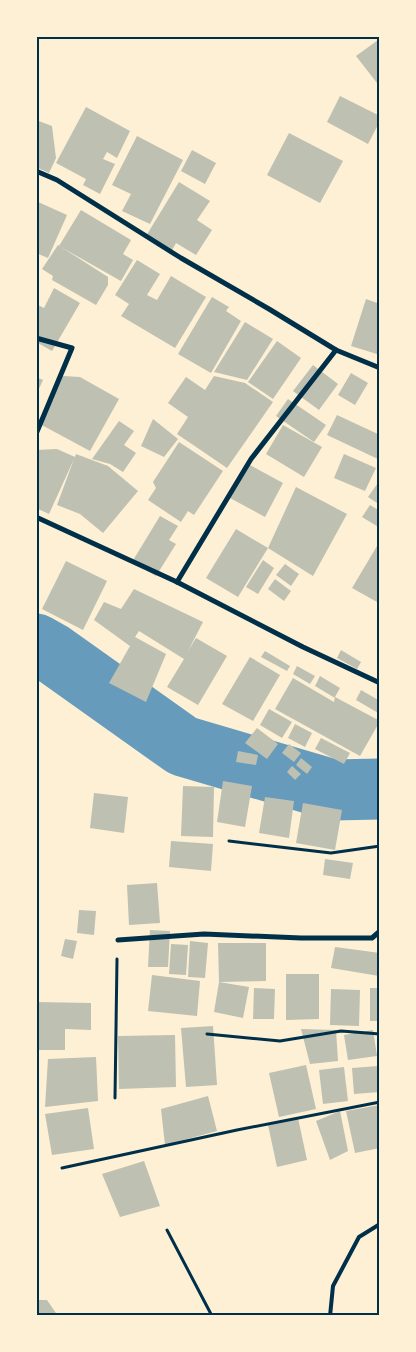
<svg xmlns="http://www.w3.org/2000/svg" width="416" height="1352" font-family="'Fira Sans Condensed',sans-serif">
	<rect width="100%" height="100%" fill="#fdf0d5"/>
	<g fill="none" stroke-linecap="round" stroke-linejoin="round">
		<!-- river -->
		<path stroke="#669bbc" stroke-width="61" d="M36,644L52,653L183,746L333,790L380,789"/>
	</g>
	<!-- building -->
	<g fill="#bec0b2">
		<path d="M378,40L380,43V81L377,83L356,56Z"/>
		<path d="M340,96L380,116V121L368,144L327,122Z"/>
		<path d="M86,107L130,131L117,158L107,152L103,159L115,164L100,194L83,185L86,179L56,163Z"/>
		<path d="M36,120L52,126L56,158L49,173L36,167Z"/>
		<path d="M289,133L343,161L320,203L267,175Z"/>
		<path d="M137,136L183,160L150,224L122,211L131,194L112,185Z"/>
		<path d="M192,150L216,163L205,184L181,171Z"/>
		<path d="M179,182L210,201L197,220L212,230L196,255L176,243L171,252L146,236Z"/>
		<path d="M36,201L67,215L48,258L36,253Z"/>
		<path d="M81,210L131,240L123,254L133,260L121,281L59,246Z"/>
		<path d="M58,245L108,277V285L96,305L52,280L53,276L42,269Z"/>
		<path d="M137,260L160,274L147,295L157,300L171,276L206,297L175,348L121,316L129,304L115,295Z"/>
		<path d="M54,288L80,303L52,351L36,342V304L44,308Z"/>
		<path d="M212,297L229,307L226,311L241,321L211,373L178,354Z"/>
		<path d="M366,299L380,304V355L351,346Z"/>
		<path d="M245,322L273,339L247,380L214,372Z"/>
		<path d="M277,341L301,358L273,399L248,382Z"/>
		<path d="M313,365L338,384L319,410L293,391Z"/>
		<path d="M351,373L368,383L355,405L338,395Z"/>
		<path d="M63,376L80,377L119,399L90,451L38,423Z"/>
		<path d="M214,376L245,383L273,402L227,468L177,434L188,417L168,403L186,377L205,390Z"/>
		<path d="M36,377L43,380L36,395Z"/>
		<path d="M288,399L326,425L314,442L276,416Z"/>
		<path d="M337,415L380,435V460L327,435Z"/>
		<path d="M153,419L178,439L164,457L141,446Z"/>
		<path d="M119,421L134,431L124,445L136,453L123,472L110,464L92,459Z"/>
		<path d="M283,425L322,447L304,477L266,454Z"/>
		<path d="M179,442L223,471L194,515L188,511L181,522L148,500L156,488L153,482Z"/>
		<path d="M57,449L75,457L76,454L108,466L138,491L103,533L80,514L57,505L74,459L49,514L36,508V450Z"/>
		<path d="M344,454L376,468L365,491L334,478Z"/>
		<path d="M248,464L283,483L265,517L230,498Z"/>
		<path d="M380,480V505L368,497Z"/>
		<path d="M296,487L347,514L313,576L268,548L238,597L206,578L236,529L268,548Z"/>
		<path d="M370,505L380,511V528L362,517Z"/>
		<path d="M160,516L178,526L169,540L176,544L156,576L132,562Z"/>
		<path d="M377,546L380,548V597L377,602L352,588Z"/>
		<path d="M263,560L274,568L258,594L246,587Z"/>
		<path d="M66,561L107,581L83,630L42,609Z"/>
		<path d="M285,564L299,574L291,586L276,575Z"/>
		<path d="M275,579L291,591L284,601L268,589Z"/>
		<path d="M134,589L203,622L188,651L196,638L227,656L198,705L167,687L184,659L139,631L135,637L166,654L146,702L109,683L130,646L94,620L104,602L121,609Z"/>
		<path d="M341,650L361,662L357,669L337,658Z"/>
		<path d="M265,651L290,666L287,671L261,657Z"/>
		<path d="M250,657L280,675L253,721L222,704Z"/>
		<path d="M297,666L315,676L310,684L293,674Z"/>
		<path d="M320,676L340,688L335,697L380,721L360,756L275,709L293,678L334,702L335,697V698L315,686Z"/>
		<path d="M361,690L380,701V714L356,700Z"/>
		<path d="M269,709L292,722L282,738L260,725Z"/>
		<path d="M295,724L312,733L305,747L288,738Z"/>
		<path d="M257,728L278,744L267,759L245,743Z"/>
		<path d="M321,738L350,753L344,764L315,749Z"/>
		<path d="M289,744L301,753L294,762L282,753Z"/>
		<path d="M238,751L258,755L256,765L236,762Z"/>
		<path d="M301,758L312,767L307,774L296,765Z"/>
		<path d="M292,766L301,774L295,780L287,772Z"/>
		<path d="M223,781L252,786L245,827L217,822Z"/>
		<path d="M183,786L214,787L213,837L181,836Z"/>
		<path d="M94,793L128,797L124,833L90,828Z"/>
		<path d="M265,797L294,801L289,838L259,833Z"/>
		<path d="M303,803L342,810L335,850L296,843Z"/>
		<path d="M171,841L213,844L211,871L169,867Z"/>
		<path d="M325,859L353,863L350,879L323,875Z"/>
		<path d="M157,883L160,923L129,925L127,885Z"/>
		<path d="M79,910L96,911L94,935L77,933Z"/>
		<path d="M150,930L170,931L168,967H148Z"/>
		<path d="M65,939L77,941L73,959L61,956Z"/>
		<path d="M190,941L208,943L205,978L188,977Z"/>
		<path d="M218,943H266V981L219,982Z"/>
		<path d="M171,944L188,945L186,975L169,974Z"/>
		<path d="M335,947L380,953L379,976L331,968Z"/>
		<path d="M286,974H319V1019L286,1020Z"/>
		<path d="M152,975L200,981L197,1016L148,1011Z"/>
		<path d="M219,982L249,987L243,1018L214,1012Z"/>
		<path d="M254,988L275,989L274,1019H253Z"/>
		<rect x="370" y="988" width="10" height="33"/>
		<path d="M331,989L360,990L359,1026L330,1025Z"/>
		<path d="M36,1002L91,1003V1030L65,1029V1050H36Z"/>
		<path d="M213,1026L217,1085L186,1087L181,1028Z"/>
		<path d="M301,1029L336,1030L338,1061L310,1064Z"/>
		<path d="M373,1030L377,1056L348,1060L344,1035Z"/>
		<path d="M175,1035L176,1087L119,1089L118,1036Z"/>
		<path d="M96,1057L98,1101L45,1107L48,1059Z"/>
		<path d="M306,1065L316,1109L279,1117L269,1073Z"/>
		<path d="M378,1066L380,1092L354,1094L352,1068Z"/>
		<path d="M344,1067L348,1101L323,1104L319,1070Z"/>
		<path d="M208,1096L217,1131L165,1145L161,1109Z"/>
		<path d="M380,1105V1148L355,1153L346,1111Z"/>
		<path d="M88,1108L94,1149L52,1155L45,1114Z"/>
		<path d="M340,1111L348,1151L330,1160L316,1121Z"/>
		<path d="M298,1118L307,1160L277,1167L268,1125Z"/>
		<path d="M144,1161L160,1206L120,1217L102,1174Z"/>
		<path d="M36,1300H47L58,1316H36Z"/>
	</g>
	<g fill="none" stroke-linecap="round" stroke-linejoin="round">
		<!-- path -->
		<g stroke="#003049" stroke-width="3">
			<path d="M229,841L331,853L380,846"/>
			<path d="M207,1034L280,1041L341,1031L380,1034"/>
			<path d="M115,1098L117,959"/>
			<path d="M62,1168L237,1130L380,1102"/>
			<path d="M167,1230L212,1316"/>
		</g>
		<!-- service -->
		<path stroke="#003049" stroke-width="4" d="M330,1316L333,1286L359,1237L380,1224"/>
		<!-- minor -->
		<g stroke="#003049" stroke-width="5">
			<path d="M36,171L57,180L181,258L269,309L336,350L380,368"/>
			<path d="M36,338L72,348L36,434"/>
			<path d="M36,517L177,582L303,647L380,683"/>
			<path d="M177,582L251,459L336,350"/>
			<path d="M118,940L204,934L301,938H372L380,931"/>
		</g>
	</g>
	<!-- border -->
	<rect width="416" height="1352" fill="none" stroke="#fdf0d5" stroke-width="75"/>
	<rect x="38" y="38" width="340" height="1276" fill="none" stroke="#003049" stroke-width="2"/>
</svg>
